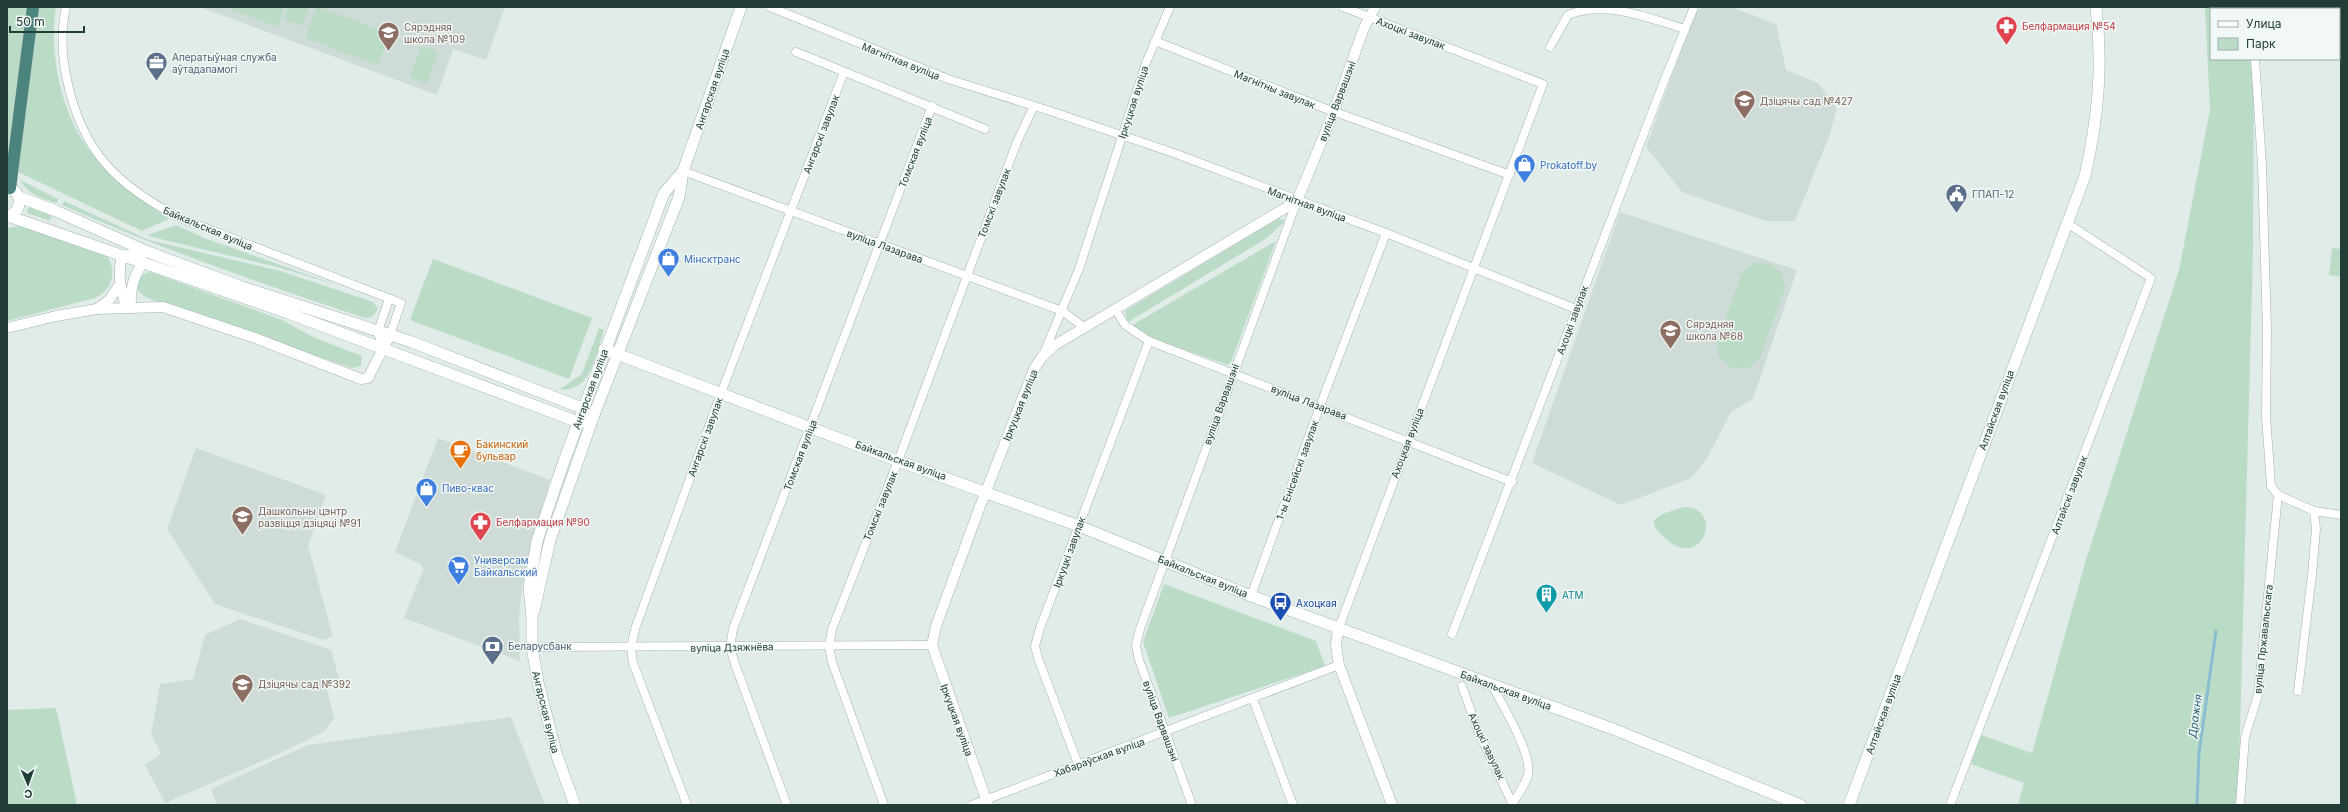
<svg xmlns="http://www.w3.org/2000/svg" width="2348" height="812" font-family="Inter,sans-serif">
	<rect width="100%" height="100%" fill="#e1ebe8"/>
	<!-- built -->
	<g fill="#cfdbd7">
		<path d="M200,7H505L486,60L453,49L437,95Z"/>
		<path d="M1703,7H1731L1776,24L1786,70L1818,83L1837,108L1830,134L1795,221H1766L1682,192L1646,147L1694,14Z"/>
		<path d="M1620,212L1797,270L1753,399L1731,412L1706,460L1691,478L1621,505L1532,463Z"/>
		<path d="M438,438L550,480L534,536L522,588L519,616L520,661L404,618L423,570L422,565L395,552Z"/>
		<path d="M196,448L326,495L308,546L333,636L323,640L215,604L167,529Z"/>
		<path d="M240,619L331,650L339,679L325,682L334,718L325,731L276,755L165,803L145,765L161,754L151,734L160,684L193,679L205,635Z"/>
		<path d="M511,717L545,805H217L211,789L308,745Z"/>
	</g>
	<!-- green -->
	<g fill="#badcc7">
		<path d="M7,7H28L7,173Z"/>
		<path d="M36,7H56C52,31 54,53 58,77C73,149 111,180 169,219L142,231L18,172Z"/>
		<path d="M225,7H285L278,27Z"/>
		<path d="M288,7H309L302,26L284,19Z"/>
		<path d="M317,7L390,33L378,65L305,38Z"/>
		<path d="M2205,7H2300L2297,9H2211V59H2254L2253,250L2238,805H2018L2024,783L1971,764L1981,735L2032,753L2085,563L2179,270L2210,110Z"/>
		<path d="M421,46L438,52L427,84L410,77Z"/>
		<path d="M20,180L58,199L57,203C41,198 29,195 20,180Z"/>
		<path d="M64,201L149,240L280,271L373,302L378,309L372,317L365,318C263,284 161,249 62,205Z"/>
		<path d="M30,207L52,215L50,221L27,213V209Z"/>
		<path d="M1279,218L1285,221L1267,238L1128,322L1125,311Z"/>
		<path d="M176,225L204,238L337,285L281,268L152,237L148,235Z"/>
		<path d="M21,226L106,255C118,270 112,290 95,298L7,321V228Z"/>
		<path d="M1276,241L1231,362L1228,365L1151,338L1134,327V324Z"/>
		<path d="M2332,248L2341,249V277L2329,275Z"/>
		<path d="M433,259L592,318L569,379L410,320Z"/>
		<path d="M1754,263L1770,264L1782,273L1785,288L1760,358L1749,368H1732L1719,358L1717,342L1742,273Z"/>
		<path d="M150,272L282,320L315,338L362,356L361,366L352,368L147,298L138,291C137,282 140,274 150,272Z"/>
		<path d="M599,328L604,330C596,353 591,394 560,389L582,374Z"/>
		<path d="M1684,507C1726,508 1701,573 1665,538C1660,533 1653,528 1654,520L1662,514Z"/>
		<path d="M1164,584L1316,641L1325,666L1169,718L1143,642Z"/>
		<path d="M56,708L77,805H7V710Z"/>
	</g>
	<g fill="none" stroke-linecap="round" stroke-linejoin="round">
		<!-- stream -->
		<path stroke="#8abdd0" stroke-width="3" d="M2197,805L2199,753L2216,631"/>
		<defs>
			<g id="minor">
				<path d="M66,7C61,30 62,57 67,80C82,151 116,185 180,218L401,303L390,335"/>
				<path d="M770,7L948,79L1047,110L1171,152L1386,233L1576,309"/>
				<path d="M2301,9L2304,7"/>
				<path d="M1155,41L1324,108L1510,175"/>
				<path d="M1550,47L1568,15C1607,0 1647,18 1685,29"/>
				<path d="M796,52L985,129"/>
				<path d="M2255,59L2262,165L2267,329L2266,416L2271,486L2278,495L2314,511L2341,515"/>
				<path d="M683,171L1062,311L1084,327"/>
				<path d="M1115,309L1125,325L1149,341L1512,482"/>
				<path d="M382,349L378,331L389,299"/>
				<path d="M1043,355L1079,269L1146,63L1170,7"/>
				<path d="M1251,596L1320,406L1386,233"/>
				<path d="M1338,630L1543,84L1343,7"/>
				<path d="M1452,634L1661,89L1694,7"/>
				<path d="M532,647L932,645"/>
				<path d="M1491,683C1501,703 1533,754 1528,775C1525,785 1518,794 1513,803"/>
				<path d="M1462,686L1478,731L1513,805"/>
				<path d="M2298,691L2312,575L2316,529L2314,511"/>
				<path d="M1253,699L1293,805"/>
				<path d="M1078,764L1038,658L1035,646L1040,628L1149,341"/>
				<path d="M687,805L633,663L631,648L635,629L721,393L844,72"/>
				<path d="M787,805L735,664L730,647L733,629L932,106"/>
				<path d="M884,805L832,662L829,646L832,629L898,461L1017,142L1034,106"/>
				<path d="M972,805L1339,665"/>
				<path d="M1192,805L1139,660L1136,645L1140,629L1297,201"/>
				<path d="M1950,805L2151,278L2067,223"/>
				<path d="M2240,805L2245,737L2258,695L2278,495"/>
			</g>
			<g id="tertiary">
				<path d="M126,307C121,289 117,274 122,256L148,252"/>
				<path d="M131,307C130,288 133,278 143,262"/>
				<path d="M97,309L109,300L120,284"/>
				<path d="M7,328L56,316L97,309L163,307L255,338L361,379L368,378L390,335"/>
				<path d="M1338,630L1336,645L1339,665L1392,805"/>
				<path d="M988,805L932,645L936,626L979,509L1034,369L1042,357L1055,345L1297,201L1334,111L1364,28L1375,7"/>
			</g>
			<g id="secondary">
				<path d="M19,197L56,211L148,252L242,287L412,342L582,408L586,413"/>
				<path d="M8,216L288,313L578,422H585"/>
				<path d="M7,217C19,213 23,201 15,191"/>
				<path d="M604,349L898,461L1079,526L1251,596L1613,729L1801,805"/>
				<path d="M534,611L550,540L595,412L679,197L683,171L741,7"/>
				<path d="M575,805L557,756L538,682L532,647V617L529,588L537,541L564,461L664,193L683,171"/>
				<path d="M1849,805L2085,176C2098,117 2103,68 2096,7"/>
			</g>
			<path id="trunk" d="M10,188L33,7"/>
		</defs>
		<!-- minor casing -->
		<use href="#minor" stroke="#a4b3b0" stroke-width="9"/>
		<!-- tertiary casing -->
		<use href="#tertiary" stroke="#a4b3b0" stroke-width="11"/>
		<!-- secondary casing -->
		<use href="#secondary" stroke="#a0b7b1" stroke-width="12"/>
		<!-- trunk casing -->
		<use href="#trunk" stroke="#c1c8c7" stroke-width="13"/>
		<!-- minor -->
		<use href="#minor" stroke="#fff" stroke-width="8"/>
		<!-- tertiary -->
		<use href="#tertiary" stroke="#fff" stroke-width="10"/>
		<!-- secondary -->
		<use href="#secondary" stroke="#fff" stroke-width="11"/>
		<!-- trunk -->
		<use href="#trunk" stroke="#4a847d" stroke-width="12"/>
	</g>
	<!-- icons -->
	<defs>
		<symbol id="pharmacy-pin" viewBox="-11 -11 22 30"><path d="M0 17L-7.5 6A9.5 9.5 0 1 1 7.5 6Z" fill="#e0444e" stroke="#f1f8f5"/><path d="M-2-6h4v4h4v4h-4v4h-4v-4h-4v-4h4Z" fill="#fff"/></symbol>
		<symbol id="school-pin" viewBox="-11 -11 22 30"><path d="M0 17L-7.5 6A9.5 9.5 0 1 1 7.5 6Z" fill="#8d6e63" stroke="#f1f8f5"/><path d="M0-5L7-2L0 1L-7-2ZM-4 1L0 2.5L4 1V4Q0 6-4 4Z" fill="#fff"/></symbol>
		<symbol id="office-pin" viewBox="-11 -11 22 30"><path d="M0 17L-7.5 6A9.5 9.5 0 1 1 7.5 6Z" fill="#5c6f8a" stroke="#f1f8f5"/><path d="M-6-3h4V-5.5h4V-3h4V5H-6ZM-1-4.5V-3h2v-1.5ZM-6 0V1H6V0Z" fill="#fff"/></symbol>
		<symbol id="shop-pin" viewBox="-11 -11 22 30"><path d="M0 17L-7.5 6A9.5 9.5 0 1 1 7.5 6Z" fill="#3f7fe0" stroke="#f1f8f5"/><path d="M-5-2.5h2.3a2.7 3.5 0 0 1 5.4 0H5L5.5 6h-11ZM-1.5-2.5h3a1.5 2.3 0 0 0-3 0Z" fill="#fff"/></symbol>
		<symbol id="civic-pin" viewBox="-11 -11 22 30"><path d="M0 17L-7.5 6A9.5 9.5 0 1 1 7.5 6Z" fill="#5c6f8a" stroke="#f1f8f5"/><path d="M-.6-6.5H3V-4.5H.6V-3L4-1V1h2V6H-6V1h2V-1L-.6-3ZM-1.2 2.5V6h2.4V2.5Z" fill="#fff"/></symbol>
		<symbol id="cafe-pin" viewBox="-11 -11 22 30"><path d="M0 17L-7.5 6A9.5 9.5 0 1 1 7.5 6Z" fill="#e8710a" stroke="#f1f8f5"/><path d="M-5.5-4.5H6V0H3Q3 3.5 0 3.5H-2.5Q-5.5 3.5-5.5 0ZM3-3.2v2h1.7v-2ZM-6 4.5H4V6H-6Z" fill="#fff"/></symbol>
		<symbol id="supermarket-pin" viewBox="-11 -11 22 30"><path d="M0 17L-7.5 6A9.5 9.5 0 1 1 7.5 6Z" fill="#3f7fe0" stroke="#f1f8f5"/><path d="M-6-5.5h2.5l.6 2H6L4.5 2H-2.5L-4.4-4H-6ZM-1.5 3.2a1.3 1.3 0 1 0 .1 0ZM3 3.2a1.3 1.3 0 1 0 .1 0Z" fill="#fff"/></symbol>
		<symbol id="building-pin" viewBox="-11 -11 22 30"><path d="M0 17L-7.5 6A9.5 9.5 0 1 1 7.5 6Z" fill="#0f9aa8" stroke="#f1f8f5"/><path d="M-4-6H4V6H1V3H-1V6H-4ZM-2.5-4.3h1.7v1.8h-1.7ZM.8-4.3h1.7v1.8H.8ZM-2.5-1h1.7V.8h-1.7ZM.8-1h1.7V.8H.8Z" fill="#fff"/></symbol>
		<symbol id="bus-pin" viewBox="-11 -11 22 30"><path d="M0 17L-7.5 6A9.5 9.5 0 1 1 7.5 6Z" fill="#1a4fb4" stroke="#f1f8f5"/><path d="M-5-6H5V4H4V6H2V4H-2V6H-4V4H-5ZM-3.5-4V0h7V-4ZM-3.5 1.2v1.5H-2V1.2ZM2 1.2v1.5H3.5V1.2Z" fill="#fff"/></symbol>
		<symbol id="bank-pin" viewBox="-11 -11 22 30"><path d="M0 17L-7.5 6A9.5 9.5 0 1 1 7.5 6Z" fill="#5c6f8a" stroke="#f1f8f5"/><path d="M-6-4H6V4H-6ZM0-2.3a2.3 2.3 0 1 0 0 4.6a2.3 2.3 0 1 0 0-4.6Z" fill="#fff"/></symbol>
	</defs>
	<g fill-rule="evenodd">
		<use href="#pharmacy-pin" x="1994" y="14" width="25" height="34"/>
		<use href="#school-pin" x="376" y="20" width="25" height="34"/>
		<use href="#office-pin" x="144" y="50" width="25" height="34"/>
		<use href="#school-pin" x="1732" y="88" width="25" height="34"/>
		<use href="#shop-pin" x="1512" y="152" width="25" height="34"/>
		<use href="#civic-pin" x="1944" y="182" width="25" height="34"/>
		<use href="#shop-pin" x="656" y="246" width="25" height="34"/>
		<use href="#school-pin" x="1658" y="318" width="25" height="34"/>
		<use href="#cafe-pin" x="448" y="438" width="25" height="34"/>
		<use href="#shop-pin" x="414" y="476" width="25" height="34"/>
		<use href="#school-pin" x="230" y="504" width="25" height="34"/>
		<use href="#pharmacy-pin" x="468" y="510" width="25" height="34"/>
		<use href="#supermarket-pin" x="446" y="554" width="25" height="34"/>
		<use href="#building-pin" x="1534" y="582" width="25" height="34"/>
		<use href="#bus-pin" x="1268" y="590" width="25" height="34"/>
		<use href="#bank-pin" x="480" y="634" width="25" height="34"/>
		<use href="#school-pin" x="230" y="672" width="25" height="34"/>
	</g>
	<g text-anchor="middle" stroke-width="3" stroke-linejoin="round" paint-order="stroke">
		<!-- health labels -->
		<g font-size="10" fill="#be3a42" stroke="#f1f8f5" text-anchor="start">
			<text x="2022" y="30">Белфармация №54</text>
			<text x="496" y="526">Белфармация №90</text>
		</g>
		<!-- education labels -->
		<g font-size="10" fill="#785e54" stroke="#f1f8f5" text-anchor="start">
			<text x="404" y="31">Сярэдняя<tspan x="404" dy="12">школа №109</tspan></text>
			<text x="1760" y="105">Дзіцячы сад №427</text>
			<text x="1686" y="328">Сярэдняя<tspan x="1686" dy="12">школа №68</tspan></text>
			<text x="258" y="515">Дашкольны цэнтр<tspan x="258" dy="12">развіцця дзіцяці №91</tspan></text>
			<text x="258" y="688">Дзіцячы сад №392</text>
		</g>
		<!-- street labels -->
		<g font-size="10" fill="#223c38" stroke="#f1f8f5">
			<text transform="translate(1411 33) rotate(21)" y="4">Ахоцкі завулак</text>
			<text transform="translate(901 61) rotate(22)" y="4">Магнітная вуліца</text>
			<text transform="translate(712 89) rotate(-71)" y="4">Ангарская вуліца</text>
			<text transform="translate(1275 89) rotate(22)" y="4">Магнітны завулак</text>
			<text transform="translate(1337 101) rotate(-69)" y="4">вуліца Варвашэні</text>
			<text transform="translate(1133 102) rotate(-72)" y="4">Іркуцкая вуліца</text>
			<text transform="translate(821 134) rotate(-69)" y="4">Ангарскі завулак</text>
			<text transform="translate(915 152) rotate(-69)" y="4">Томская вуліца</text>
			<text transform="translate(994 203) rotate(-69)" y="4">Томскі завулак</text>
			<text transform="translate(1307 204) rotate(20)" y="4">Магнітная вуліца</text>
			<text transform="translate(208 228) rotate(23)" y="4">Байкальская вуліца</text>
			<text transform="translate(885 246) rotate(20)" y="4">вуліца Лазарава</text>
			<text transform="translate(1572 320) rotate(-70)" y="4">Ахоцкі завулак</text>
			<text transform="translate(590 389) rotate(-70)" y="4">Ангарская вуліца</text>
			<text transform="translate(1309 402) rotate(21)" y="4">вуліца Лазарава</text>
			<text transform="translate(1221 404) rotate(-70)" y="4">вуліца Варвашэні</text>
			<text transform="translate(1020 405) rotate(-68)" y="4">Іркуцкая вуліца</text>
			<text transform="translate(1996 410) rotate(-70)" y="4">Алтайская вуліца</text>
			<text transform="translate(705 437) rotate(-70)" y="4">Ангарскі завулак</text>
			<text transform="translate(1407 443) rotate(-69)" y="4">Ахоцкая вуліца</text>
			<text transform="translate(800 455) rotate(-69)" y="4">Томская вуліца</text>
			<text transform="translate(901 460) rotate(20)" y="4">Байкальская вуліца</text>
			<text transform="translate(1297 470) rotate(-70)" y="4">1-ы Енісейскі завулак</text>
			<text transform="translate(2069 495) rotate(-69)" y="4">Алтайскі завулак</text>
			<text transform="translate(880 506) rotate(-68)" y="4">Томскі завулак</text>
			<text transform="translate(1069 552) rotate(-70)" y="4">Іркуцкі завулак</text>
			<text transform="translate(1203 576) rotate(22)" y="4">Байкальская вуліца</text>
			<text transform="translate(2263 639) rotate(-84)" y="4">вуліца Пржавальскага</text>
			<text transform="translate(732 647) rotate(-1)" y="4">вуліца Дзяжнёва</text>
			<text transform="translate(1506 690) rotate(20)" y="4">Байкальская вуліца</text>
			<text transform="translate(546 712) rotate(76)" y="4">Ангарская вуліца</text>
			<text transform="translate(1883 714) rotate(-70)" y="4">Алтайская вуліца</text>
			<text transform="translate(957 720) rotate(70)" y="4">Іркуцкая вуліца</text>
			<text transform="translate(1161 721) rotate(70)" y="4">вуліца Варвашэні</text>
			<text transform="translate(1487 746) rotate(65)" y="4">Ахоцкі завулак</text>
			<text transform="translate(1099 757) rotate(-20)" y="4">Хабараўская вуліца</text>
		</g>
		<!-- service labels -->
		<g font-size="10" fill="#4e5e75" stroke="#f1f8f5" text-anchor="start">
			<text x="172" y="61">Аператыўная служба<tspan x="172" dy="12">аўтадапамогі</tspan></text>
			<text x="1972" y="198">ГПАП-12</text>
			<text x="508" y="650">Беларусбанк</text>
		</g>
		<!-- shop labels -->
		<g font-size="10" fill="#366cbe" stroke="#f1f8f5" text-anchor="start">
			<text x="1540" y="169">Prokatoff.by</text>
			<text x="684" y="263">Мінсктранс</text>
			<text x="442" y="492">Пиво-квас</text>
			<text x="474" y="564">Универсам<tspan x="474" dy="12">Байкальский</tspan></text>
		</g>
		<!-- food labels -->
		<g font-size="10" fill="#c56008" stroke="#f1f8f5" text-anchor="start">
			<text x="476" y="448">Бакинский<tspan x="476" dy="12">бульвар</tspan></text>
		</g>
		<!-- culture labels -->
		<g font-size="10" fill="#0d838f" stroke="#f1f8f5" text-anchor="start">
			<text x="1562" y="599">АТМ</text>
		</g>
		<!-- transit labels -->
		<g font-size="10" fill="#164399" stroke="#f1f8f5" text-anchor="start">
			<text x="1296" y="607">Ахоцкая</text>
		</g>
		<!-- water labels -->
		<g font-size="11" font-style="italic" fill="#1d5d76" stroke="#f1f8f5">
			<text transform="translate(2195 716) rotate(-82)" y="4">Дражня</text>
		</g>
	</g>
	<!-- border -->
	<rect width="2348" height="812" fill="none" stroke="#223c38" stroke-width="16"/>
	<!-- legend -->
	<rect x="2210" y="8" width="130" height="52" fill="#f1f8f5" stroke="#9eada9"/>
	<rect x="2218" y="21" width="20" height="6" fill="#ffffff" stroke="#9eada9"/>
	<text x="2246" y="28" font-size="12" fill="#223c38">Улица</text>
	<rect x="2218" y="38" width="20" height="12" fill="#badcc7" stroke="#9eada9"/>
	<text x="2246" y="48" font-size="12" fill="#223c38">Парк</text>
	<!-- north arrow -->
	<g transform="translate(28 784) rotate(178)" stroke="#f1f8f5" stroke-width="3" paint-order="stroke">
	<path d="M0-3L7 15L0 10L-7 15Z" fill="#223c38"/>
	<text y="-6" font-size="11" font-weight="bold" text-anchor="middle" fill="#223c38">С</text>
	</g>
	<!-- scale -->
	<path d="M10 26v6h74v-6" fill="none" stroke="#223c38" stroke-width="2"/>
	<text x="16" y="26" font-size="12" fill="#223c38" stroke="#f1f8f5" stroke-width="3" paint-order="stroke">50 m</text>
</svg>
